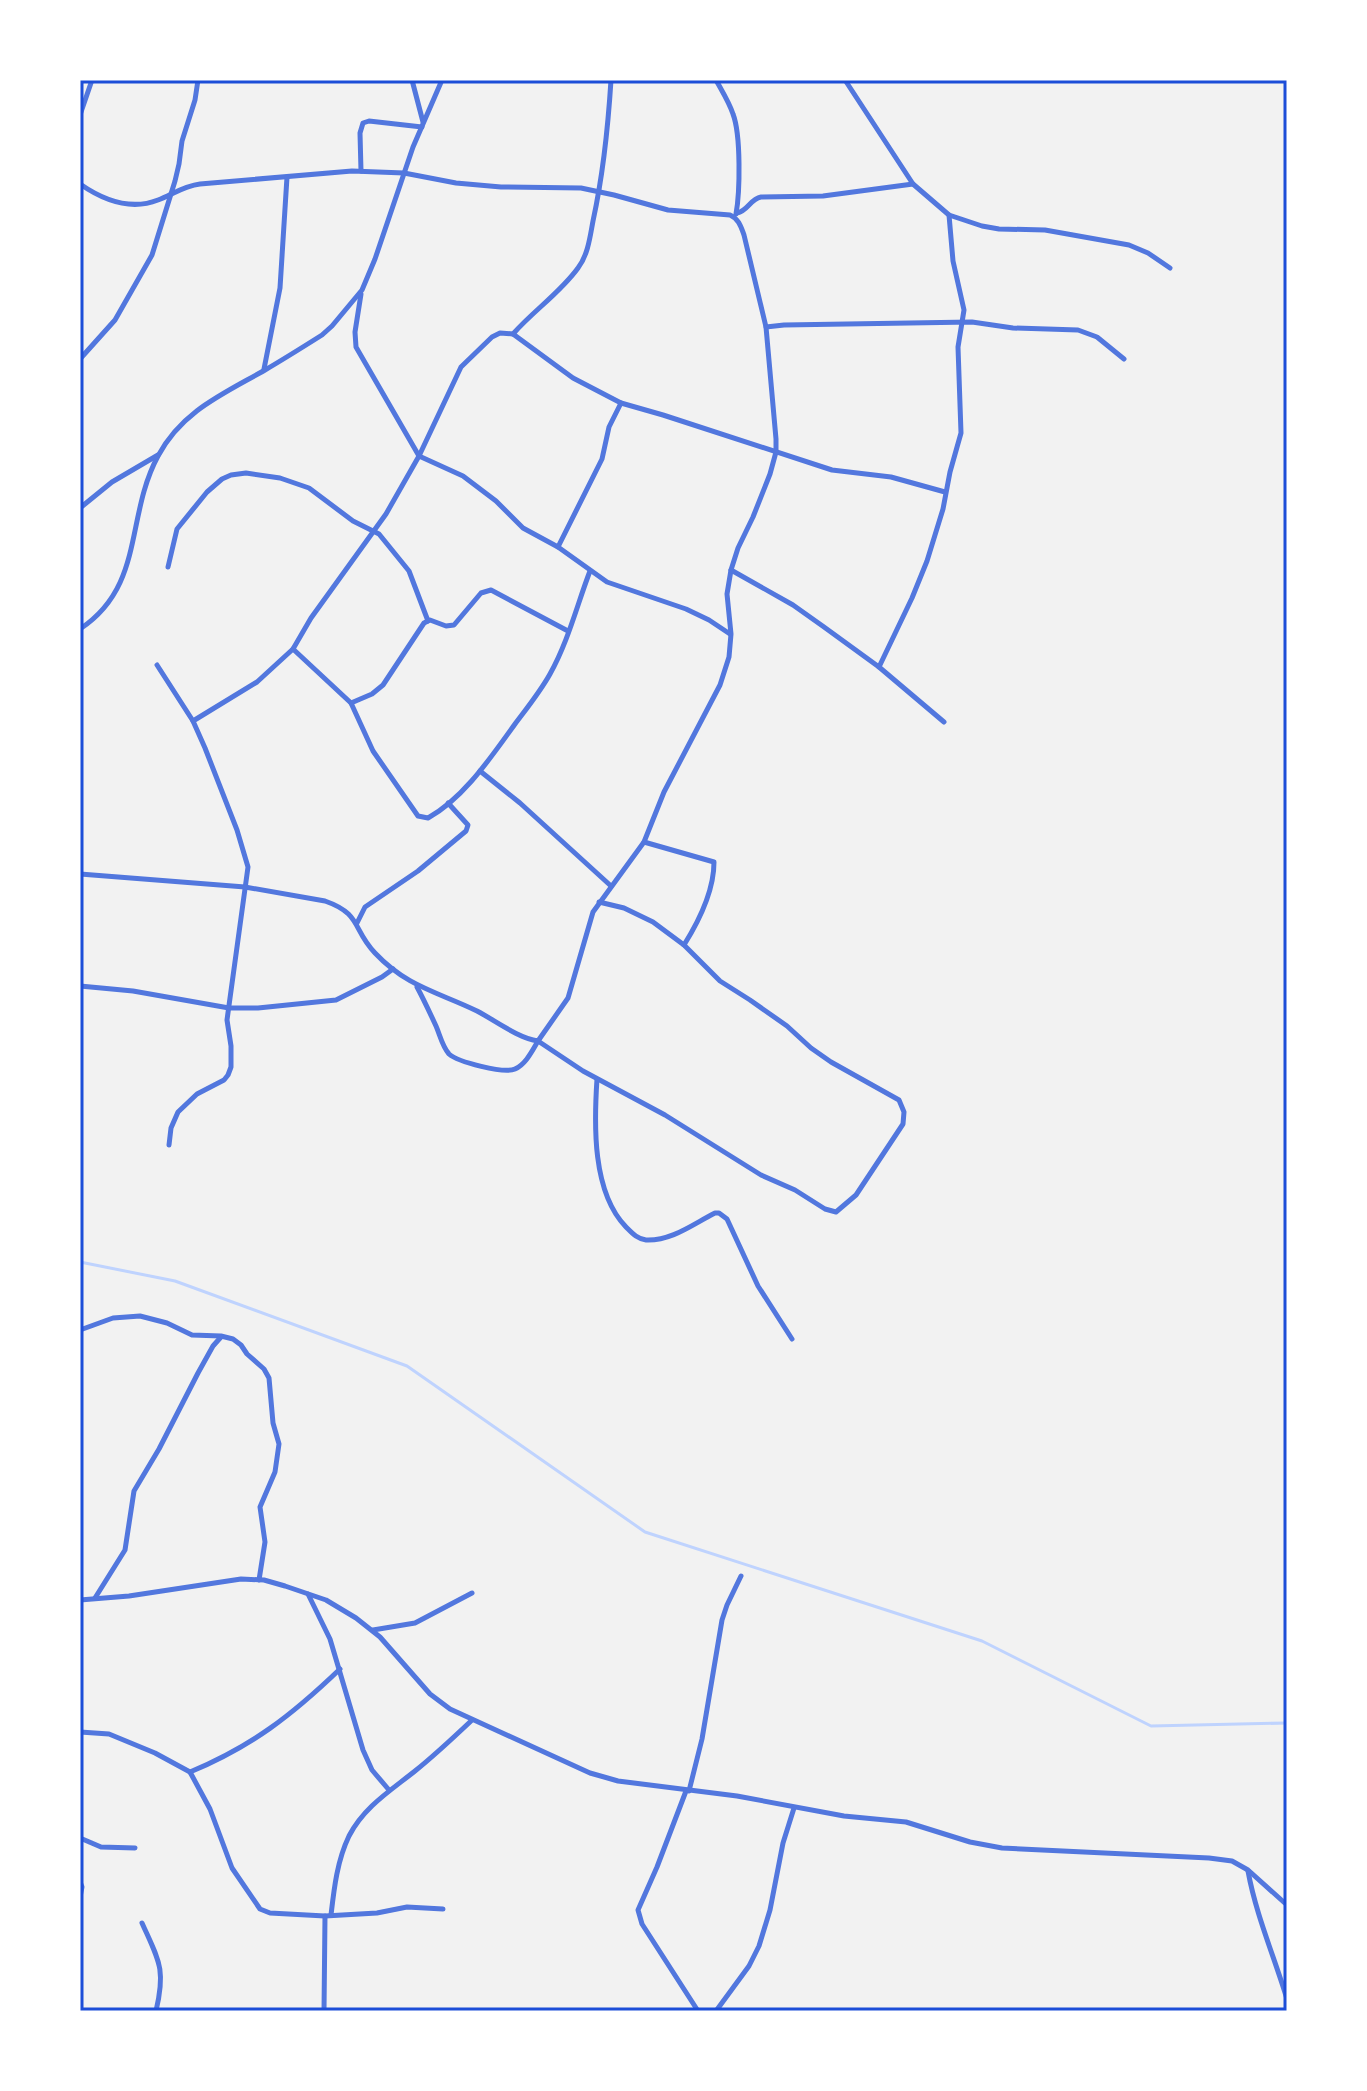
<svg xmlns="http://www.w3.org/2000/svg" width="1367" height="2091" font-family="Bitter,serif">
	<rect width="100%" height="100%" fill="#f2f2f2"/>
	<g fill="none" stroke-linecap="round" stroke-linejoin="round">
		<!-- stream -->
		<path stroke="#bfd3fe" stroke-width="3" d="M80,1262L175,1281L407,1366L645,1532L982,1641L1151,1726L1287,1723"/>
		<!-- minor -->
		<g stroke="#5277de" stroke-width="5">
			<path d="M412,80L423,122"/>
			<path d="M716,80C722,91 729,102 733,114C741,135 740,192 736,214"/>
			<path d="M845,80L913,184L949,215L953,261L964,310L958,347L961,433L950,472L943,509L927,561L912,598L879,667"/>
			<path d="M80,115L92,80"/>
			<path d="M361,171L360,133L363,123L369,121L422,127"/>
			<path d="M80,184C103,200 130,211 158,200C173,194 184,186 200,184L352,171L404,173L456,183L501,187L581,188L614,195L668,210L730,215C739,219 741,227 744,235L766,327L776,439V452L770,474L753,517L738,548L731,570L727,594L731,634L729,657L720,685L664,792L644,842L593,912L568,998L538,1041C518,1038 496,1021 477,1011C438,992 407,987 375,953C352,929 362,914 325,901L245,887L80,874"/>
			<path d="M737,213C748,211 750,199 761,197L823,196L913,184"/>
			<path d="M949,215L982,226L999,229L1045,230L1129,245L1148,253L1170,268"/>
			<path d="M361,294L355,332L356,347L419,456L463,476L496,501L523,528L558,547L607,582L686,609L709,620L730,634"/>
			<path d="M766,327L784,325L972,322L1013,328L1078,330L1097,337L1124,359"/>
			<path d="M513,334C533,311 560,293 578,268C588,255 590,237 593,221C603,175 608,128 611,80"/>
			<path d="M80,359L115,320L152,255L175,181L179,164L182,141L195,100L198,80"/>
			<path d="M264,369L280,288L287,177"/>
			<path d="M80,508L112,482L158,455"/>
			<path d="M558,547L602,459L609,427L621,403"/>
			<path d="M168,567L177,529L207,492L222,479L231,475L246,473L280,478L309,488L353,521L379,534L409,571L428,621"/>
			<path d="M731,570L793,605L824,627L879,667L944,722"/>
			<path d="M80,629C145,586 125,517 158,456C182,411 223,394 265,370C284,359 303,347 322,335L332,326L362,290L375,259L413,147L442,80"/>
			<path d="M293,649L351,703L373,751L418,816L428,818C464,798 491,757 515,724C527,708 540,692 550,674C568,642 577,605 590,571"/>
			<path d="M157,665L193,721L205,748L237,830L248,867L227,1020L231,1046V1067L228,1075L224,1080L197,1094L178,1112L171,1128L169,1145"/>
			<path d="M351,703L372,694L383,685L424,623L430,620L446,626L454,625L481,593L491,590L568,631"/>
			<path d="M193,721L257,682L293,649L311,618L386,514L419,456L461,367L492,337L500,333L513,334L573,378L621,403L663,415L832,470L891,477L945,492"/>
			<path d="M480,771L520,803L611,886"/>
			<path d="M644,842L714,862C714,891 699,921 684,945"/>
			<path d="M357,923L365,907L418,871L466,831L468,825L448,803"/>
			<path d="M80,986L133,991L229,1008H258L336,1000L382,977L393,969"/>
			<path d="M417,987C424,1000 430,1013 436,1026C440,1035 442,1046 449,1054C458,1062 504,1074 515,1069C526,1064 532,1051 538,1041L583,1071L665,1115L761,1175L795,1190L825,1209L836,1212L856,1195L903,1124L904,1112L899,1100L831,1062L811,1048L787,1026L750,1000L720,981L684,945L653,922L624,908L599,902"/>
			<path d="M597,1079C594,1124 592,1192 626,1227C632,1233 637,1239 646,1240C672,1241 693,1224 715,1213H719L727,1219L758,1286L792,1339"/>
			<path d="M80,1330L113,1318L140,1316L167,1323L192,1335L221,1336L233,1339L241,1345L247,1354L264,1369L269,1378L273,1423L279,1444L275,1472L260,1507L265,1542L259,1580"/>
			<path d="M308,1594L330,1639L363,1750L372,1770L389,1790"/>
			<path d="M95,1598L125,1550L134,1491L159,1449L198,1373L213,1346L221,1337"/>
			<path d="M80,1600L129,1596L241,1579L264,1580L285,1586L326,1600L356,1618L380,1637L430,1694L450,1709L590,1773L618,1781L737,1796L844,1816L906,1822L970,1842L1002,1848L1209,1858L1232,1861L1248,1870L1287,1905"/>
			<path d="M373,1630L415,1623L472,1593"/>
			<path d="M80,1732L109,1734L155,1753L190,1772L210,1809L232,1868L260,1909L270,1913L325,1916L377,1913L407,1907L443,1909"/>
			<path d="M190,1772C252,1746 291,1716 340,1669"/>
			<path d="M686,1791L657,1867L638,1910L642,1924L698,2011"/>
			<path d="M689,1791L702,1739L722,1620L727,1605L741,1576"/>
			<path d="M80,1838L101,1847L135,1848"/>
			<path d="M1248,1871C1256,1915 1274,1956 1287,1999"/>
			<path d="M80,1882L82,1887L80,1897"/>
			<path d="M331,1915C334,1889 337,1861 349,1836C364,1807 390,1791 415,1771C435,1755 453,1738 471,1721"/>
			<path d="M142,1923C159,1961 166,1969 156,2011"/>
			<path d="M324,2011L325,1916"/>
			<path d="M716,2011L749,1966L759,1946L770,1910L783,1843L794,1808"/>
		</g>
	</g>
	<!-- border -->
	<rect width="1367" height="2091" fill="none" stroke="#ffffff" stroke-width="164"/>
	<rect x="82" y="82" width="1203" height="1927" fill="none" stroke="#1d4ed8" stroke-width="3"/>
</svg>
